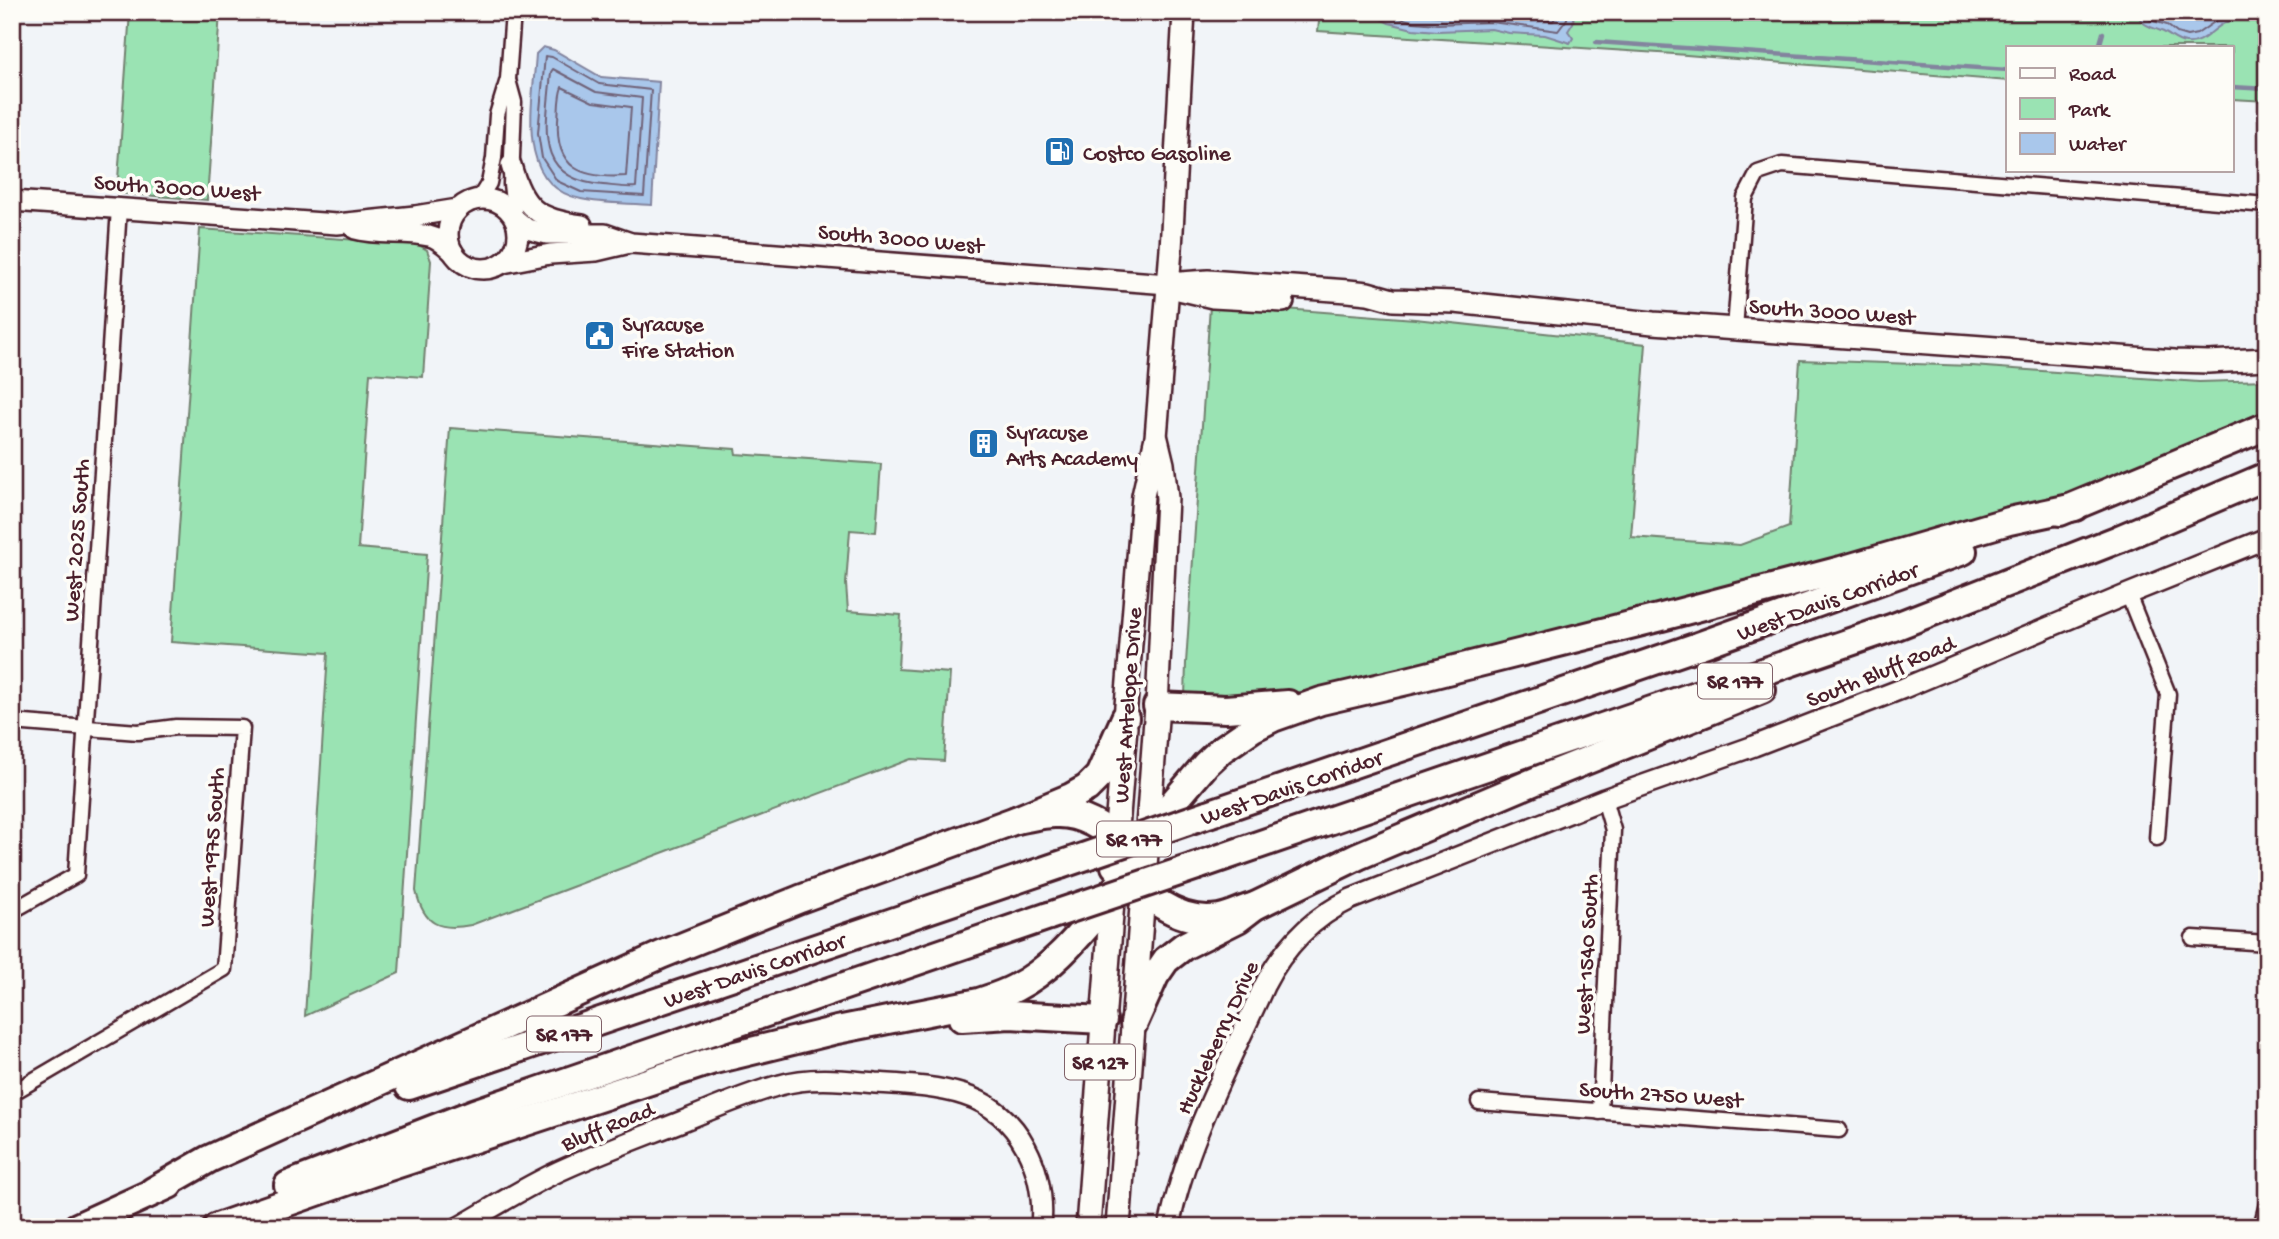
<svg xmlns="http://www.w3.org/2000/svg" width="2279" height="1239" font-family="'Gochi Hand',sans-serif">
	<rect width="100%" height="100%" fill="#f1f4f8"/>
	<filter id="ink" filterUnits="userSpaceOnUse"><feTurbulence type="fractalNoise" baseFrequency=".0143" numOctaves="2"/><feDisplacementMap in="SourceGraphic" scale="14" xChannelSelector="R" yChannelSelector="G"/><feConvolveMatrix kernelMatrix="1 2 1 2 8 2 1 2 1" color-interpolation-filters="sRGB"/></filter>
	<g filter="url(#ink)">
		<!-- green -->
		<g fill="#9ae3b3" stroke="#72816f" stroke-width="2">
			<path d="M130,12H220L207,200L117,193Z"/>
			<path d="M1320,12H2267V101L2232,99V47H2008V81L1674,54L1318,31Z"/>
			<path d="M200,229L417,244L427,250L431,261L423,377L370,373L358,548L427,554L399,973L305,1016L328,653L171,642Z"/>
			<path d="M1219,304L1415,319L1646,344L1631,537L1740,545L1789,527L1800,360L1972,366L2199,382L2267,380V410L2100,482L2027,508L1871,553L1324,688L1269,697H1185L1186,663L1210,306Z"/>
			<path d="M450,428L735,449L736,454L881,464L876,532L850,530L846,584L848,611L901,615L898,669L950,673L944,761L911,759L471,925C439,931 424,925 416,891Z"/>
		</g>
		<!-- water -->
		<g fill="#a9c7eb" stroke="#83849e" stroke-width="2">
			<path d="M1367,12H1574L1573,23L1568,31L1573,38L1570,43L1545,35L1509,33L1491,29L1438,31L1413,29L1389,23Z"/>
			<path d="M2137,12H2267V16C2254,16 2241,17 2229,21C2212,27 2205,45 2186,43C2175,42 2170,34 2161,31C2150,26 2141,26 2137,12Z"/>
			<path d="M543,47L554,50L601,77L659,82L652,205C629,203 603,204 581,199C514,185 533,103 536,54Z"/>
		</g>
		<g fill="none" stroke-linecap="round" stroke-linejoin="round">
			<!-- shore -->
			<g stroke="#706278" stroke-width="2">
				<path d="M1381,12L1414,22L1438,24L1491,22L1558,31L1567,19V12"/>
				<path d="M1410,12L1438,16L1492,13L1553,21L1559,12"/>
				<path d="M2144,12L2150,20L2167,25L2177,33L2187,36L2197,34L2223,16L2236,12"/>
				<path d="M545,56L552,57L599,84L651,90L644,196L581,192L557,181L542,158L538,133Z"/>
				<path d="M553,69L596,92L642,98L636,187C625,188 614,186 603,185C531,179 547,125 551,72Z"/>
				<path d="M562,87L593,102L631,107L626,176C582,179 555,169 558,120C559,109 558,97 562,87Z"/>
			</g>
			<!-- stream -->
			<g stroke="#83849e" stroke-width="4.5">
				<path d="M1596,42L2008,70"/>
				<path d="M2099,47L2103,33"/>
				<path d="M2232,87L2267,89"/>
			</g>
			<defs>
				<g id="minor">
					<path d="M508,80L514,102L511,184L515,219"/>
					<path d="M479,199L489,183L494,158L497,115L508,79L513,12"/>
					<path d="M1735,329L1745,198L1758,173L1782,165L2267,205"/>
					<path d="M2128,594L2168,694L2157,838"/>
					<path d="M12,722L138,732L176,727L242,728L224,969L12,1093"/>
					<path d="M12,911L76,875L119,208"/>
					<path d="M2193,938L2267,943"/>
					<path d="M1479,1102L1839,1130"/>
					<path d="M1600,1112L1613,830L1604,799"/>
					<path d="M2261,1227L2267,1204"/>
				</g>
				<g id="tertiary">
					<path d="M511,165C523,209 537,219 582,225"/>
					<circle cx="483" cy="234" r="35"/>
					<path d="M12,201L337,224L415,216L458,209"/>
					<path d="M515,219L527,229L547,234H605L631,243L1168,284"/>
					<path d="M355,229C379,236 405,230 429,236C439,238 446,246 453,252"/>
					<path d="M503,263L550,254L596,251L630,243"/>
					<path d="M459,1227C494,1207 529,1184 566,1168C604,1151 642,1137 680,1122C713,1109 746,1094 780,1085C810,1076 844,1080 875,1083C905,1085 935,1086 964,1095C1021,1113 1046,1172 1041,1227"/>
					<path d="M1169,1227C1186,1142 1229,1064 1264,986C1284,947 1311,918 1351,899L1604,799L1754,746L1904,688L2128,594L2267,538"/>
				</g>
				<g id="secondary">
					<path d="M1168,284L1208,281L1348,291L1368,293L1393,300L1455,302L1653,323L2175,361L2208,362L2267,359"/>
					<path d="M1179,289L1213,297L1283,301"/>
					<path d="M1157,439L1163,464L1167,498L1157,706"/>
					<path d="M1125,718L1143,496L1156,437L1171,249L1184,12"/>
				</g>
				<g id="primary">
					<path d="M1115,854L1125,727"/>
					<path d="M1088,1227L1113,888"/>
					<path d="M1118,1227L1157,706"/>
				</g>
				<g id="motorway">
					<path d="M2060,512L2267,426"/>
					<path d="M1157,706L1226,709L1288,704"/>
					<path d="M1208,814L1698,646L1963,551"/>
					<path d="M1016,820C1029,818 1042,814 1055,814C1088,812 1114,838 1139,855"/>
					<path d="M1197,866L1894,627L2119,539L2267,476"/>
					<path d="M1255,906C1243,909 1231,916 1219,918C1176,925 1143,893 1115,866L1148,832L1206,764L1221,750L1253,728L1273,718L1321,701L1411,680L1658,618L1841,570L2009,521L2075,507"/>
					<path d="M962,1018L1010,1015L1103,1020"/>
					<path d="M1134,1023L1155,976L1166,960L1184,946L1238,919L1255,906L1358,856L1538,780L1762,690"/>
					<path d="M409,1086L1060,865"/>
					<path d="M288,1185L474,1113L1049,916"/>
					<path d="M153,1191L209,1159L661,955L800,899L1016,820L1071,797L1087,788L1099,776L1125,718"/>
					<path d="M77,1227L169,1185"/>
					<path d="M217,1227L383,1169L711,1061L837,1030L979,1002C991,998 1004,994 1015,988C1059,966 1088,923 1121,887"/>
				</g>
			</defs>
			<!-- minor casing -->
			<use href="#minor" stroke="#4a1f2b" stroke-width="19"/>
			<!-- tertiary casing -->
			<use href="#tertiary" stroke="#4a1f2b" stroke-width="24"/>
			<!-- secondary casing -->
			<use href="#secondary" stroke="#4a1f2b" stroke-width="26"/>
			<!-- primary casing -->
			<use href="#primary" stroke="#4a1f2b" stroke-width="28"/>
			<!-- motorway casing -->
			<use href="#motorway" stroke="#4a1f2b" stroke-width="32"/>
			<!-- minor -->
			<use href="#minor" stroke="#fdfcf7" stroke-width="14"/>
			<!-- tertiary -->
			<use href="#tertiary" stroke="#fdfcf7" stroke-width="19"/>
			<!-- secondary -->
			<use href="#secondary" stroke="#fdfcf7" stroke-width="21"/>
			<!-- primary -->
			<use href="#primary" stroke="#fdfcf7" stroke-width="23"/>
			<!-- motorway -->
			<use href="#motorway" stroke="#fdfcf7" stroke-width="26"/>
			<defs>
				<g id="motorway-bridge">
					<path d="M1060,865L1208,814"/>
					<path d="M1049,916L1197,866"/>
				</g>
			</defs>
			<!-- motorway-bridge casing -->
			<use href="#motorway-bridge" stroke="#4a1f2b" stroke-width="32" stroke-linecap="butt"/>
			<!-- motorway-bridge -->
			<use href="#motorway-bridge" stroke="#fdfcf7" stroke-width="26"/>
		</g>
	</g>
	<!-- icons -->
	<defs>
		<symbol id="fuel-square" viewBox="-11 -11 22 22"><rect x="-9" y="-9" width="18" height="18" rx="4" fill="#1f6fb2" stroke="#fdfcf7"/><path d="M-5.5-6h7V0h2V4h1.3V-2.5L3-4.5l.8-.8L6-3V5H2.5V1h-1V6h-7ZM-4.2-4.7v3.2H.2V-4.7Z" fill="#fff"/></symbol>
		<symbol id="civic-square" viewBox="-11 -11 22 22"><rect x="-9" y="-9" width="18" height="18" rx="4" fill="#1f6fb2" stroke="#fdfcf7"/><path d="M-.6-6.5H3V-4.5H.6V-3L4-1V1h2V6H-6V1h2V-1L-.6-3ZM-1.2 2.5V6h2.4V2.5Z" fill="#fff"/></symbol>
		<symbol id="building-square" viewBox="-11 -11 22 22"><rect x="-9" y="-9" width="18" height="18" rx="4" fill="#1f6fb2" stroke="#fdfcf7"/><path d="M-4-6H4V6H1V3H-1V6H-4ZM-2.5-4.3h1.7v1.8h-1.7ZM.8-4.3h1.7v1.8H.8ZM-2.5-1h1.7V.8h-1.7ZM.8-1h1.7V.8H.8Z" fill="#fff"/></symbol>
	</defs>
	<g fill-rule="evenodd">
		<use href="#fuel-square" x="1042" y="134" width="35" height="35"/>
		<use href="#civic-square" x="582" y="318" width="35" height="35"/>
		<use href="#building-square" x="966" y="426" width="35" height="35"/>
	</g>
	<g text-anchor="middle" stroke-width="7" stroke-linejoin="round" paint-order="stroke">
		<!-- shield labels -->
		<g fill="#fdfcf7" stroke="#806168" stroke-width="2">
			<rect x="1698" y="663.5" width="74" height="35" rx="5"/>
			<rect x="1097" y="821.5" width="74" height="35" rx="5"/>
			<rect x="527" y="1016.5" width="74" height="35" rx="5"/>
			<rect x="1065" y="1044.5" width="70" height="35" rx="5"/>
		</g>
		<g font-size="21" font-weight="bold" fill="#4a1f2b">
			<text x="1735" y="688">SR 177</text>
			<text x="1134" y="846">SR 177</text>
			<text x="564" y="1041">SR 177</text>
			<text x="1100" y="1069">SR 127</text>
		</g>
		<!-- poi labels -->
		<g font-size="23" fill="#4a1f2b" stroke="#fdfcf7" text-anchor="start">
			<text x="1083" y="160">Costco Gasoline</text>
			<text x="622" y="331">Syracuse<tspan x="622" dy="26">Fire Station</tspan></text>
			<text x="1006" y="439">Syracuse<tspan x="1006" dy="26">Arts Academy</tspan></text>
		</g>
		<!-- street labels -->
		<g font-size="23" fill="#4a1f2b" stroke="#fdfcf7">
			<text transform="translate(177 186) rotate(4)" y="8">South 3000 West</text>
			<text transform="translate(901 237) rotate(5)" y="8">South 3000 West</text>
			<text transform="translate(1832 310) rotate(4)" y="8">South 3000 West</text>
			<text transform="translate(75 540) rotate(-86)" y="8">West 2025 South</text>
			<text transform="translate(1827 600) rotate(-20)" y="8">West Davis Corridor</text>
			<text transform="translate(1880 670) rotate(-22)" y="8">South Bluff Road</text>
			<text transform="translate(1126 705) rotate(-86)" y="8">West Antelope Drive</text>
			<text transform="translate(1291 786) rotate(-19)" y="8">West Davis Corridor</text>
			<text transform="translate(210 847) rotate(-86)" y="8">West 1975 South</text>
			<text transform="translate(1585 954) rotate(-87)" y="8">West 1540 South</text>
			<text transform="translate(754 969) rotate(-19)" y="8">West Davis Corridor</text>
			<text transform="translate(1216 1037) rotate(-65)" y="8">Huckleberry Drive</text>
			<text transform="translate(1661 1093) rotate(4)" y="8">South 2750 West</text>
			<text transform="translate(607 1125) rotate(-22)" y="8">Bluff Road</text>
		</g>
	</g>
	<!-- margin -->
	<rect width="2279" height="1239" fill="none" stroke="#fdfcf7" stroke-width="42"/>
	<rect x="21" y="21" width="2237" height="1197" fill="none" stroke="#4a1f2b" stroke-width="2.5" filter="url(#ink)"/>
	<!-- legend -->
	<rect x="2006" y="46" width="228" height="126" fill="#fdfcf7" stroke="#b5a4a5" stroke-width="2"/>
	<rect x="2020" y="68" width="35" height="10" fill="#fdfcf7" stroke="#b5a4a5" stroke-width="2"/>
	<text x="2069" y="80" font-size="21" fill="#4a1f2b">Road</text>
	<rect x="2020" y="98" width="35" height="21" fill="#9ae3b3" stroke="#b5a4a5" stroke-width="2"/>
	<text x="2069" y="116" font-size="21" fill="#4a1f2b">Park</text>
	<rect x="2020" y="133" width="35" height="21" fill="#a9c7eb" stroke="#b5a4a5" stroke-width="2"/>
	<text x="2069" y="150" font-size="21" fill="#4a1f2b">Water</text>
</svg>
